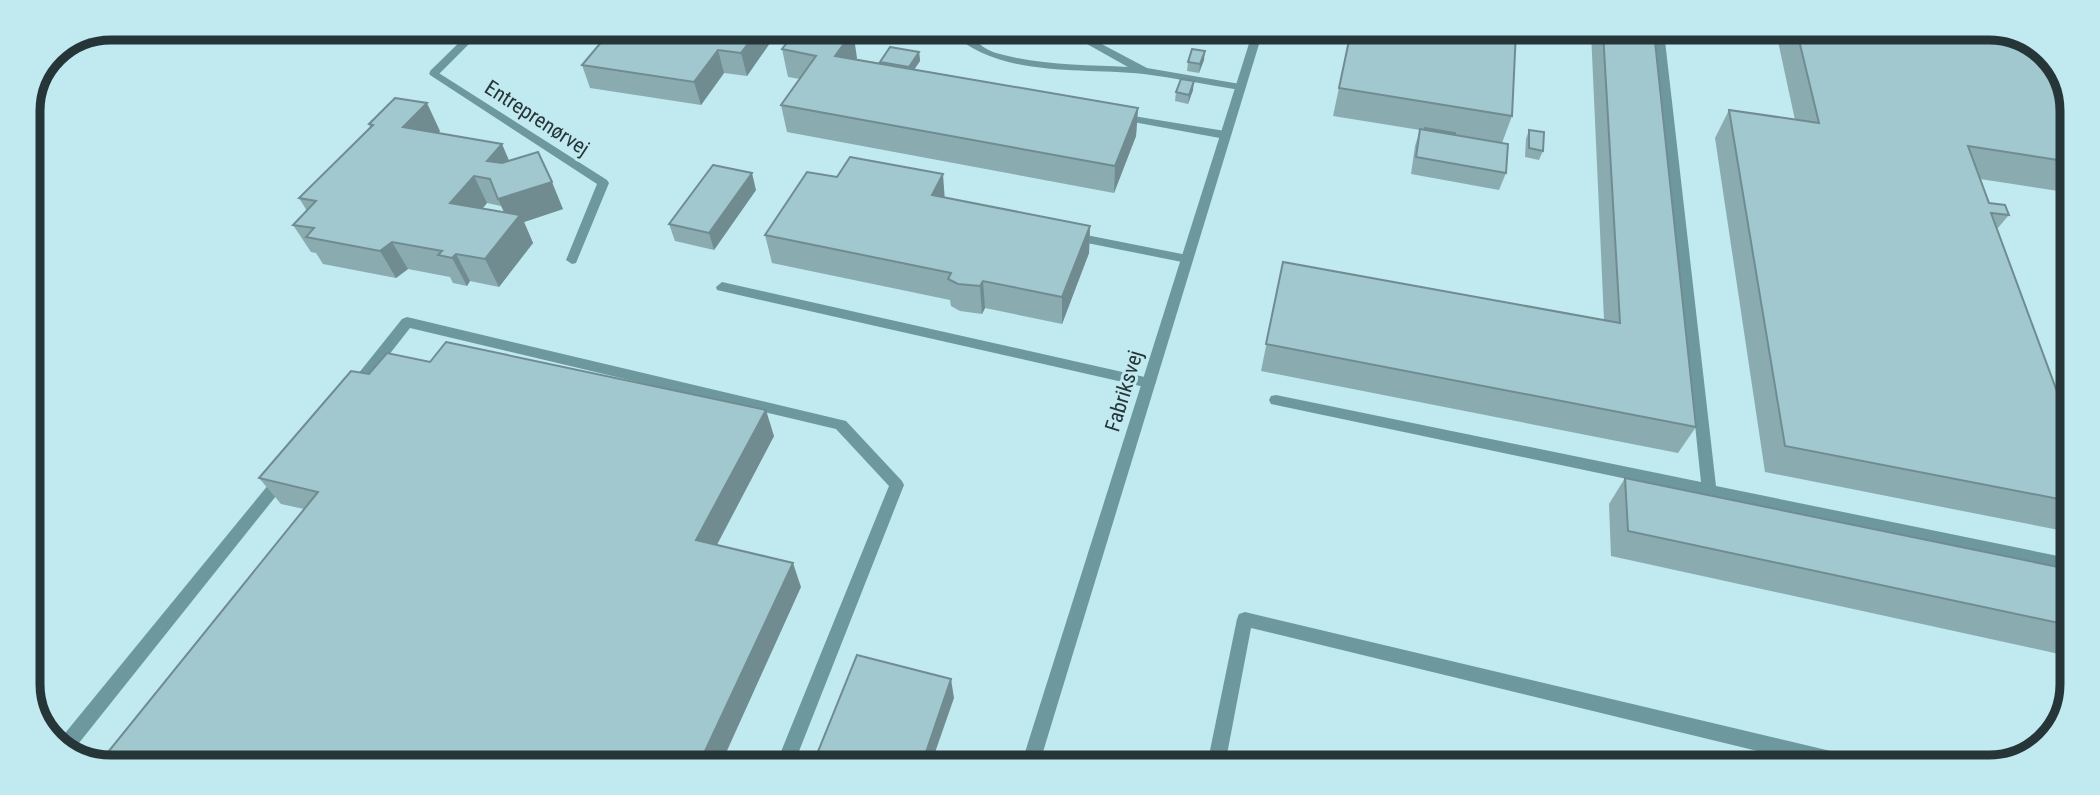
<svg xmlns="http://www.w3.org/2000/svg" width="2100" height="795" font-family="'Roboto Condensed',sans-serif">
	<rect width="100%" height="100%" fill="#c0e9f0"/>
	<g fill="none" stroke-linecap="round" stroke-linejoin="round">
		<!-- service -->
		<g fill="#6d989e" fill-rule="evenodd">
			<path d="M583,29H607L633,34L634,36L629,39L588,32Z"/>
			<path d="M948,30C970,30 977,47 996,53C1038,65 1085,65 1128,67L1062,30H1075L1147,68L1240,84L1245,87L1240,90C1208,85 1176,78 1144,74C1079,67 999,79 948,30Z"/>
			<path d="M1654,32H1664L1716,486L2068,558V572L1271,404L1269,400L1271,396L1276,395L1701,482Z"/>
			<path d="M434,70L607,180L609,183L576,263L572,264L566,260L597,184L430,75L429,73Z"/>
			<path d="M1121,114L1225,131L1231,135L1225,139L1117,119L1115,117Z"/>
			<path d="M1071,232L1187,255L1193,259L1187,263L1067,239L1065,236Z"/>
			<path d="M722,282L1149,378L1156,383L1149,388L717,290L716,287Z"/>
			<path d="M407,317L846,421L902,481L904,485L794,764H776L889,486L836,429L410,328L360,392H350L348,388L350,384L402,319Z"/>
			<path d="M283,471L288,473L290,477L288,481L71,753L57,743L278,473Z"/>
			<path d="M1245,612L1860,758L1866,761L1869,767H1823L1251,628L1225,765H1207L1237,619L1239,614Z"/>
		</g>
		<!-- minor -->
		<g fill="#6d989e" fill-rule="evenodd">
			<path d="M473,29H484L438,75H430V71Z"/>
			<path d="M1253,31H1263L1039,765H1021Z"/>
		</g>
	</g>
	<!-- wall -->
	<g fill="#8aacb1" fill-rule="evenodd">
		<path d="M150,28H245L231,40Z"/>
		<path d="M651,29L779,30L747,76L724,73L701,105L590,88L582,65L643,39Z"/>
		<path d="M1124,30L1176,31L1171,43L1124,35Z"/>
		<path d="M853,31L856,59L881,63L880,62L919,52L920,61L914,69L1138,108L1136,136L1114,193L787,132L781,105L800,79L788,77L782,49Z"/>
		<path d="M1351,31L1512,116L1502,143L1506,173L1499,190L1411,174L1415,146L1420,130L1333,116Z"/>
		<path d="M1591,32H1654L1696,427L1678,453L1261,371L1283,262L1604,320Z"/>
		<path d="M1776,32L1989,33L2072,106L2071,193L1980,179L1989,203L2009,215L1997,229L2069,424V532L1765,472L1715,138L1729,110L1795,120Z"/>
		<path d="M1204,60L1199,73L1187,71L1188,62Z"/>
		<path d="M1193,90L1188,104L1175,101L1176,92Z"/>
		<path d="M369,124L440,131L438,133L509,161L563,209L524,222L533,243L499,287L470,281L467,286L453,283L450,277L408,269L396,278L323,264L316,253L311,252L293,225L307,211L299,198L370,128ZM487,203L501,206L504,212L483,208Z"/>
		<path d="M1529,130L1543,151L1539,160L1525,157L1526,139Z"/>
		<path d="M756,190L714,250L675,241L669,224Z"/>
		<path d="M945,198L1090,226L1089,253L1062,324L985,308L982,314L960,311L951,306L950,300L772,263L765,235Z"/>
		<path d="M369,374L774,436L717,545L801,587L304,509L281,504L259,478Z"/>
		<path d="M1625,478L2068,569V656L1611,556L1609,504Z"/>
	</g>
	<!-- shaded-wall -->
	<g fill="#708c90">
		<path d="M224,28H245L231,40Z"/>
		<path d="M758,30H779L747,76L741,53Z"/>
		<path d="M853,31L857,58L840,83L835,56Z"/>
		<path d="M1172,31H1176L1171,43Z"/>
		<path d="M718,50L724,73L701,105L694,82Z"/>
		<path d="M1205,51L1204,60L1199,73L1200,64Z"/>
		<path d="M919,52L920,61L910,76L909,67Z"/>
		<path d="M1194,81L1193,90L1188,104L1189,95Z"/>
		<path d="M427,103L440,131L417,155L403,127Z"/>
		<path d="M1138,108L1136,136L1114,193L1115,166Z"/>
		<path d="M502,144L514,172L487,161Z"/>
		<path d="M752,173L756,190L714,250L709,233Z"/>
		<path d="M943,174L945,202L932,195Z"/>
		<path d="M474,176L487,203L464,230L450,203Z"/>
		<path d="M552,182L563,209L524,222L533,243L499,287L485,259L511,227L498,199Z"/>
		<path d="M1090,226L1089,253L1062,324V297Z"/>
		<path d="M392,242L408,269L396,278L380,251Z"/>
		<path d="M456,254L470,281L467,286L452,258Z"/>
		<path d="M983,281L985,308L982,314L980,286Z"/>
		<path d="M766,410L774,436L706,565L696,540Z"/>
		<path d="M793,563L801,587L721,764H699Z"/>
		<path d="M951,679L954,698L931,764H922Z"/>
	</g>
	<!-- building -->
	<g fill="#a0c8ce" stroke="#708c90" stroke-width="2">
		<path d="M651,29L758,30L741,53L718,50L694,82L582,65L608,34L643,39Z"/>
		<path d="M797,30H846L853,31L835,56L1138,108L1115,166L781,105L816,56L782,49Z"/>
		<path d="M1351,31H1516L1512,116L1339,88Z"/>
		<path d="M1603,32H1654L1696,427L1266,344L1283,262L1620,323Z"/>
		<path d="M1797,32L1989,33L2022,37L2055,61L2072,106L2071,162L1968,146L1989,203L2005,205L2009,215L1991,213L2069,424V501L1785,446L1729,110L1819,123Z"/>
		<path d="M890,47L919,52L909,67L880,62Z"/>
		<path d="M1192,49L1205,51L1200,64L1188,62Z"/>
		<path d="M1181,79L1194,81L1189,95L1176,92Z"/>
		<path d="M395,98L427,103L403,127L502,144L487,161L502,163L538,152L552,182L498,199L490,179L474,176L450,203L520,215L485,259L456,254L452,258L438,255L442,251L392,242L380,251L306,237L314,228L293,225L316,201L299,198L373,125L369,124Z"/>
		<path d="M1425,128L1455,133V135L1425,130Z"/>
		<path d="M1420,129L1508,144L1506,173L1416,157Z"/>
		<path d="M1529,130L1544,132L1543,151L1529,148Z"/>
		<path d="M850,157L943,174L932,195L1090,226L1062,297L983,281L980,286L958,284L948,279L951,273L765,235L807,172L837,177Z"/>
		<path d="M713,165L752,173L709,233L669,224Z"/>
		<path d="M446,342L766,410L696,540L793,563L699,764L100,762L318,492L259,478L351,371L369,374L387,353L430,362Z"/>
		<path d="M1625,478L2068,569V625L1628,531Z"/>
		<path d="M857,655L951,679L922,764H813Z"/>
	</g>
	<g text-anchor="middle" stroke-width="6" stroke-linejoin="round" paint-order="stroke">
		<!-- street labels -->
		<g font-size="21" fill="#263638" stroke="#c0e9f0">
			<text transform="translate(537 118) rotate(33)" y="7">Entreprenørvej</text>
			<text transform="translate(1124 391) rotate(-73)" y="7">Fabriksvej</text>
		</g>
	</g>
	<!-- crop -->
	<path d="M0 0H2100V795H0ZM111 40H1989A71 71 0 0 1 2060 111V684A71 71 0 0 1 1989 755H111A71 71 0 0 1 40 684V111A71 71 0 0 1 111 40Z" fill="#c0e9f0" fill-rule="evenodd"/>
	<path fill="none" stroke="#263638" stroke-width="9" d="M111 40H1989A71 71 0 0 1 2060 111V684A71 71 0 0 1 1989 755H111A71 71 0 0 1 40 684V111A71 71 0 0 1 111 40Z"/>
</svg>
